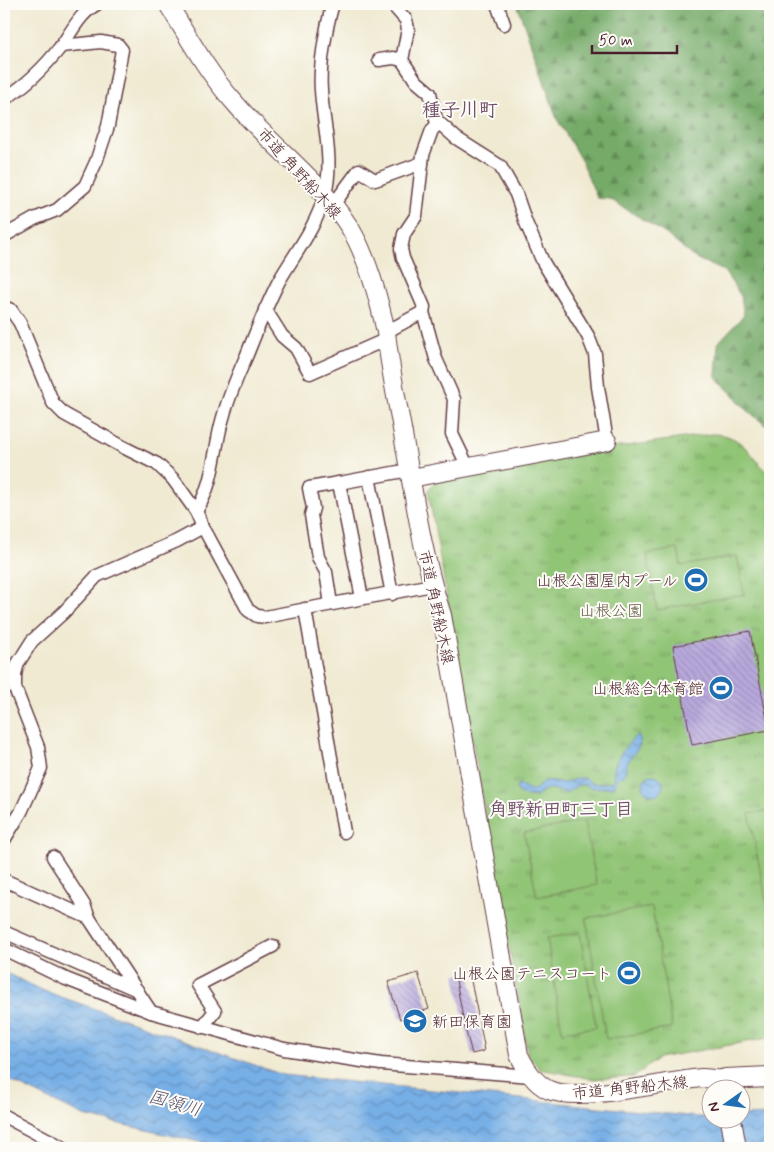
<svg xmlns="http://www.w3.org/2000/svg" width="774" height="1152" font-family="Mynerve,'Klee One',sans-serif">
	<defs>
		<pattern id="forest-firs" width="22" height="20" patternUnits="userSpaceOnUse" patternTransform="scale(1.25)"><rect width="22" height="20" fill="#74aa67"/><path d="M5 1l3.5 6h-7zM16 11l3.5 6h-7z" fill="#618a55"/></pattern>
		<pattern id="park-tufts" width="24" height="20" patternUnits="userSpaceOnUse" patternTransform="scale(1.25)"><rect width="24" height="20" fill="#91c576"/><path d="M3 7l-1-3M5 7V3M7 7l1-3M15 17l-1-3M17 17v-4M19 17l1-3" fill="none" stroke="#789f61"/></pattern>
		<pattern id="water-waves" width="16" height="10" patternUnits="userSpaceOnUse" patternTransform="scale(1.25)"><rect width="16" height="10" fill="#76afe6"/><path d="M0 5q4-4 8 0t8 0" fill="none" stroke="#638ebb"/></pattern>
		<pattern id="building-back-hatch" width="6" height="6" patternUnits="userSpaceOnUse" patternTransform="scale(1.25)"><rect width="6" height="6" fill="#b9aade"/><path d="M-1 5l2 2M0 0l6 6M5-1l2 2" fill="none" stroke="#988ab4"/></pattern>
	</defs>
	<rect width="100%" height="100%" fill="#fdfcf7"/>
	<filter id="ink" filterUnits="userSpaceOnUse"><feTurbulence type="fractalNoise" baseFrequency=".02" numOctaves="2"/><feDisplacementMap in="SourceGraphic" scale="10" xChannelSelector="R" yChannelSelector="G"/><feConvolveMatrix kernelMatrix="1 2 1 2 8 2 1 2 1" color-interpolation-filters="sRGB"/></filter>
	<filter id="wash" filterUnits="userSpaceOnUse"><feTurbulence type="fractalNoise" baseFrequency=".0096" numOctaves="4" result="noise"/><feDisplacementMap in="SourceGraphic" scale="20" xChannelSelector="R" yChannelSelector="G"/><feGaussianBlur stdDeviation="1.12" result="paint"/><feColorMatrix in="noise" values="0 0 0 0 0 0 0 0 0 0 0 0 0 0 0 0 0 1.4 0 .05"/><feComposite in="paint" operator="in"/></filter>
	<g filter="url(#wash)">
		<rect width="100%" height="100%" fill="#f0ead2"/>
		<!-- forest -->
		<path fill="url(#forest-firs)" stroke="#5f6449" d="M517,4H770V429L746,409L716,377L718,343L744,315L741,296L724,271L693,257L666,234L610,199L597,198L582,162L557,119Z"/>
		<!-- park -->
		<path fill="url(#park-tufts)" stroke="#6e7250" d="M712,434C743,434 750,455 770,476V1039L768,1038L659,1058L634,1077L593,1079L540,1069L528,1055L428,490L438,479L612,448Z"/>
		<!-- garden -->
		<g fill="#91c576" stroke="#6e7250">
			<path d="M678,549L681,566L737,556L744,594L657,610L647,554Z"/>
			<path d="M770,810V919L749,814Z"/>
			<path d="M584,821L597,885L537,897L524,833Z"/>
			<path d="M652,907L672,1028L606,1039L586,918Z"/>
			<path d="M580,933L596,1027L562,1032L547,938Z"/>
		</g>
		<!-- water -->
		<g fill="url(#water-waves)" stroke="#606788">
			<path d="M638,734L640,745L628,762L624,776H620L613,787L591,788L587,785H578L566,793C552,790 548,784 537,797L521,795L516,789L518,785C525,786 528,790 535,790L544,781L564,783L578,778H584L593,784L612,782L615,779C609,764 628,743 638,734Z"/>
			<circle cx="653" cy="785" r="10"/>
			<path d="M4,972L44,991L283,1075L698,1117H711L712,1120H742V1116L770,1115V1148H227L84,1116L4,1078Z"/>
		</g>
		<g id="blocks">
			<!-- building -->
			<g fill="url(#building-back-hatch)">
				<path d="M750,631L769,730L692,745L673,646Z"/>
				<path d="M469,971L484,1045L483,1046L484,1051L472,1054L465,1028L455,975Z"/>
				<path d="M418,973L429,1009L400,1019L388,982Z"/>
			</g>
		</g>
	</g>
	<g filter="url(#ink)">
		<use href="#blocks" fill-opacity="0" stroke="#633d44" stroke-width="1"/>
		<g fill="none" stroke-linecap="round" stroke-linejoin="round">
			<defs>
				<g id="street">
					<path d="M333,4C326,26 319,67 321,90C323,125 334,159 325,194C317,226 295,253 279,281C266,306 256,332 246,357C236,379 227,401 221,425C214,453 213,486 196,511L203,527L248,610L257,616L265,617L432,585"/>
					<path d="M392,4L406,20L408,29L402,60L416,81L430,93L436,120L456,138L500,166L516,194L526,223L543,262L588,336L595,354L598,387L607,441"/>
					<path d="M497,4L504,24"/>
					<path d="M379,60L393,58L402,60"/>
					<path d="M4,99C27,85 45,67 62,45C72,31 81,12 97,4"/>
					<path d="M332,204L339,197L359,170L375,180L422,163"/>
					<path d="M4,236L34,219L57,210L85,186L96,162L108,126L122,50L118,45L101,42L61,46"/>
					<path d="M4,307L11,310L20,323L53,403L64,414L125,448L157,464L173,479L196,511"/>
					<path d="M265,309L282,336L296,348L310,373L387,339"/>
					<path d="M423,312L424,307L403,258L401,249L404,234L416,216L423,155L432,130L439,123"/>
					<path d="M386,332L423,312L436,359L454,399L452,434L468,467"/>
					<path d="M369,477L392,594"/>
					<path d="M362,598L339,483L409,470"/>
					<path d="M331,604L326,572L318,557L311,515L313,508L309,488L339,483"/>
					<path d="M305,609L344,832"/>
					<path d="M4,666L15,674V688L38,747L41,768L21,812L4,840"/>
					<path d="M15,674L18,663L32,641L64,612L97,576L177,541L203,527"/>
					<path d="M53,857L84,905L89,918"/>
					<path d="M4,880L89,918L151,1012"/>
					<path d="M4,932L137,990"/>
					<path d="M4,949L66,979L151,1012L284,1049L381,1064L531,1076"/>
					<path d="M202,1027L215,1011L198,985L273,946"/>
					<path d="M4,1116L64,1148"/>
				</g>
				<g id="secondary">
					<path d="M168,4C188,37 208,73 234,102C271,146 319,179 350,228C367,256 379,300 386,332C390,371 399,409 405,446C415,503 424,561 442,615L519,1055C526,1069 534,1083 549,1090C580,1103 665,1081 702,1078C710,1078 717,1080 725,1079"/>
					<path d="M411,478L607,441"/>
				</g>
				<g id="primary">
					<path d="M727,1090L725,1079L770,1077"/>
					<path d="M731,1120L736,1148"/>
				</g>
			</defs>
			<!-- street casing -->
			<use href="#street" stroke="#633d44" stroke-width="15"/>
			<!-- secondary casing -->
			<use href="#secondary" stroke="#633d44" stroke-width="20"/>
			<!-- primary casing -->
			<use href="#primary" stroke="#633d44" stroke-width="22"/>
			<!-- street -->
			<use href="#street" stroke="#fff" stroke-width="12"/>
			<!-- secondary -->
			<use href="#secondary" stroke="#fff" stroke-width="18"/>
			<!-- primary -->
			<use href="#primary" stroke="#fff" stroke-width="20"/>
		</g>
	</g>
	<!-- icons -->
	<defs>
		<symbol id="stadium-disc" viewBox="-11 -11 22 22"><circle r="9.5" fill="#1f6fb2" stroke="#fdfcf7"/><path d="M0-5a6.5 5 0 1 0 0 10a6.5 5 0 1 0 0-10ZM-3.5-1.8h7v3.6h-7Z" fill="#fff"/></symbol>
		<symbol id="school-disc" viewBox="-11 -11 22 22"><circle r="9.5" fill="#1f6fb2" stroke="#fdfcf7"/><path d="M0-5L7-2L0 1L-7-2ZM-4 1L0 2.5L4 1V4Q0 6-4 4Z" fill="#fff"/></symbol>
	</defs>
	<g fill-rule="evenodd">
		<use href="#stadium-disc" x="682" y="566" width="28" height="28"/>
		<use href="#stadium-disc" x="707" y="674" width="28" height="28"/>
		<use href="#stadium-disc" x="615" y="959" width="28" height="28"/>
		<use href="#school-disc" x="401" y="1007" width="28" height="28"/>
	</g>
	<g text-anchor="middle" stroke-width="4" stroke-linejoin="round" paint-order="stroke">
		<!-- street labels -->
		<g font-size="16" fill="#4a1f2b" stroke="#fdfcf7">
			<text transform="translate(300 173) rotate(48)" y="6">市道 角野船木線</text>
			<text transform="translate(437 607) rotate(78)" y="6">市道 角野船木線</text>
			<text transform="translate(630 1087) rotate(-6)" y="6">市道 角野船木線</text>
		</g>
		<!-- poi labels -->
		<g font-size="16" fill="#4a1f2b" stroke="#fdfcf7" text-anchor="end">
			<text x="678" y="586">山根公園屋内プール</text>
			<text x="704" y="694">山根総合体育館</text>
			<text x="612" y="979">山根公園テニスコート</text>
			<text x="432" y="1027" text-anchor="start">新田保育園</text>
		</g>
		<!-- park labels -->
		<g font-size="16" fill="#635945" stroke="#fdfcf7">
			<text x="611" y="616">山根公園</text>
		</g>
		<!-- neighbourhood labels -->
		<g font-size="18" font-weight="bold" fill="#71506a" stroke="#fdfcf7">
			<text x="561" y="815">角野新田町三丁目</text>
		</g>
		<!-- water labels -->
		<g font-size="18" font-style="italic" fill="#59516c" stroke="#fdfcf7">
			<text transform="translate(175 1103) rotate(16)" y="6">国領川</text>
		</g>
		<!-- quarter labels -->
		<g font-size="19" font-weight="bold" fill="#71506a" stroke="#fdfcf7">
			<text x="460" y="116">種子川町</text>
		</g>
	</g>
	<!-- margin -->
	<rect width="774" height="1152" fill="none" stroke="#fdfcf7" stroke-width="20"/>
	<!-- north arrow -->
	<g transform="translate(726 1104) rotate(256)"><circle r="24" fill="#fdfcf7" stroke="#b5a4a5"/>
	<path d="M0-4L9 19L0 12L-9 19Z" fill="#1f6fb2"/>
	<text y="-8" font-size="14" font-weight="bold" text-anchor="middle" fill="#4a1f2b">N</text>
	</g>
	<!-- scale -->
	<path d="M592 45v8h85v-8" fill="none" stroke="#4a1f2b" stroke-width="2.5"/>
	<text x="599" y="45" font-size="15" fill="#4a1f2b" stroke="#fdfcf7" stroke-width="4" paint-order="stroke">50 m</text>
</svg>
